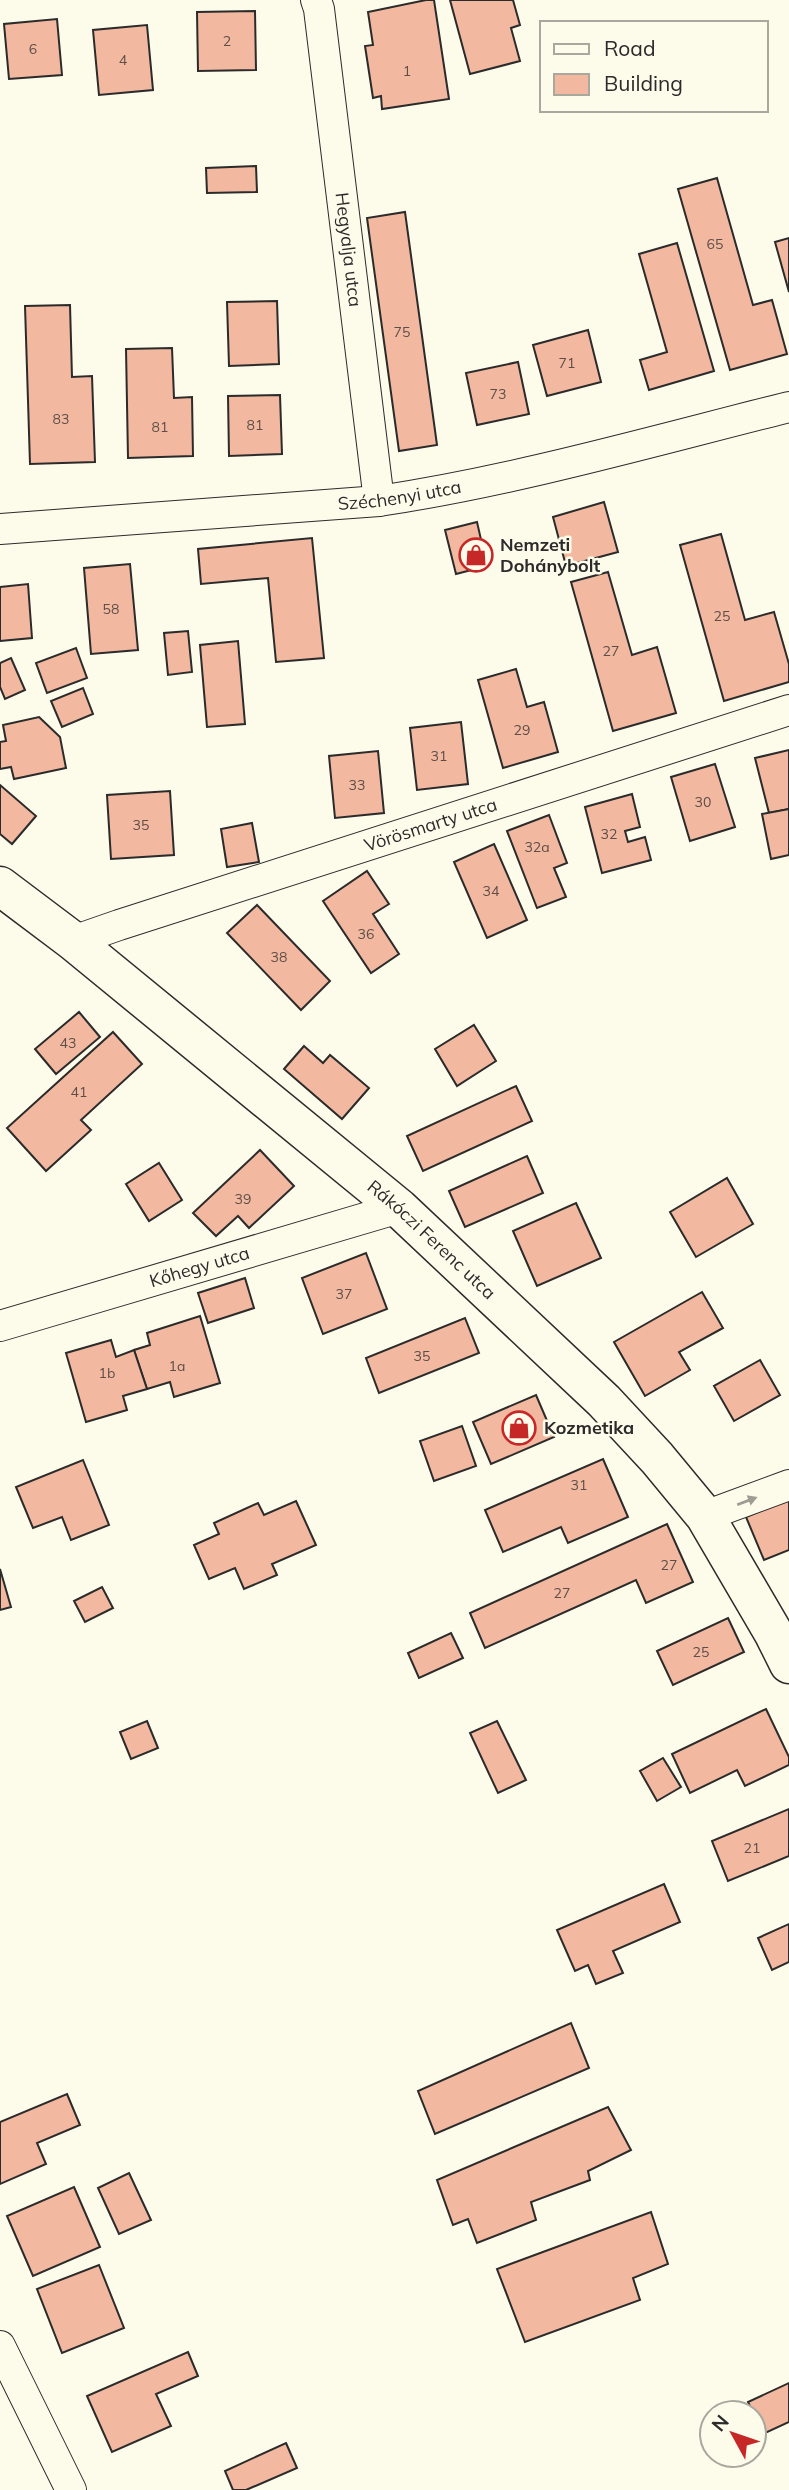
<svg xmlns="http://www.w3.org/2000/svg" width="789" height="2490" font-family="Mulish,sans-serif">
	<rect width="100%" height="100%" fill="#fdfbea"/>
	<!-- building -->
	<g fill="#f2b8a0" stroke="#2b2b2b" stroke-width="2">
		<path d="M426,0H434L449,99L382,109L381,96L373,98L365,46L373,45L368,12Z"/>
		<path d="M450,0H513L520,25L511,28L520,61L470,74Z"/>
		<path d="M255,11L256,70L198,71L197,12Z"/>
		<path d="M57,19L62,75L9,79L4,24Z"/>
		<path d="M147,25L153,90L99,95L93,30Z"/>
		<path d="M256,166L257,192L207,193L206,168Z"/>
		<path d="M717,178L753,305L772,300L787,354L730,370L678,189Z"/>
		<path d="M405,212L437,445L399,451L367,218Z"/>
		<path d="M789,238V292L775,242Z"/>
		<path d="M677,243L714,371L649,390L640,360L667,352L639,254Z"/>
		<path d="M277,301L279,364L229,366L227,302Z"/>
		<path d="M70,305L72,377L92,376L95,462L30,464L25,306Z"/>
		<path d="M588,330L601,382L547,396L533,345Z"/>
		<path d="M172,348L174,398L192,397L193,456L128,458L126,349Z"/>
		<path d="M518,362L529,414L477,425L466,373Z"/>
		<path d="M280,395L282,454L229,456L228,396Z"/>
		<path d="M604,502L618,552L566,566L553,517Z"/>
		<path d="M477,522L487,566L456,574L445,530Z"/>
		<path d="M721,534L745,620L774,612L789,664V682L724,701L680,545Z"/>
		<path d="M312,538L324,658L276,662L268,578L201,584L198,549Z"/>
		<path d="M130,564L138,650L91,654L84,568Z"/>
		<path d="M608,572L632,655L657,647L676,713L613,731L571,582Z"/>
		<path d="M28,584L32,638L0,641V587Z"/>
		<path d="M188,631L192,672L168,675L164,633Z"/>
		<path d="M238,641L245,724L207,727L200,645Z"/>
		<path d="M76,648L87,678L47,693L36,663Z"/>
		<path d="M11,658L25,690L5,699L0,687V663Z"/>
		<path d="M516,669L527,707L544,702L558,752L503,768L478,680Z"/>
		<path d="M83,688L93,714L62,727L51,701Z"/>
		<path d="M39,717L60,737L66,768L14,779L11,767L0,769V742L6,741L3,725Z"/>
		<path d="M461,722L468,784L417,790L410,728Z"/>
		<path d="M789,750V809L769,813L755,758Z"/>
		<path d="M378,751L384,813L335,818L329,756Z"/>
		<path d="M715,764L735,827L690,841L671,777Z"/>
		<path d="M0,785L36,816L12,844L0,834Z"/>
		<path d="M170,791L174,855L111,859L107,795Z"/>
		<path d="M632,794L640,827L625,831L628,842L645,837L651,860L602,873L585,807Z"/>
		<path d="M789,809V855L771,859L762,814Z"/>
		<path d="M549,815L567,863L554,868L566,897L537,908L507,831Z"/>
		<path d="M252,823L259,862L227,867L221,829Z"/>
		<path d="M494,844L527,920L487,938L454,862Z"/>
		<path d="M367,871L389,904L373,914L399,954L371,973L323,901Z"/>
		<path d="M257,905L330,981L301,1010L227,933Z"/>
		<path d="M79,1012L100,1037L56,1074L35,1049Z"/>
		<path d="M474,1025L496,1061L457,1086L435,1049Z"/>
		<path d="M113,1032L142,1064L81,1120L91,1130L46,1171L7,1128Z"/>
		<path d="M304,1046L323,1063L330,1055L369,1088L342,1119L284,1069Z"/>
		<path d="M516,1086L532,1121L423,1171L407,1136Z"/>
		<path d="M260,1150L294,1186L249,1228L238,1216L216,1236L193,1213Z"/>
		<path d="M527,1156L543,1193L465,1227L449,1191Z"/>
		<path d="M159,1163L182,1200L149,1221L126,1184Z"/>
		<path d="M727,1178L753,1224L696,1257L670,1212Z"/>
		<path d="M576,1203L601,1258L537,1286L513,1231Z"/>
		<path d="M366,1253L387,1309L323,1334L302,1278Z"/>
		<path d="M245,1278L254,1308L208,1323L198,1293Z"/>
		<path d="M702,1292L723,1328L679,1352L690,1370L645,1396L614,1342Z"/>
		<path d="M200,1316L220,1383L174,1397L170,1382L147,1389L134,1350L150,1345L147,1333Z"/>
		<path d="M465,1318L479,1353L379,1393L366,1358Z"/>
		<path d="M111,1340L116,1357L134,1350L147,1389L123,1396L127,1410L86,1422L66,1353Z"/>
		<path d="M760,1360L780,1395L734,1421L714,1386Z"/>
		<path d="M536,1395L554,1437L491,1464L473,1422Z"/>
		<path d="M462,1426L476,1466L434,1481L420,1441Z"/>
		<path d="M603,1459L628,1517L568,1543L561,1527L503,1552L485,1510Z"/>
		<path d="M83,1460L109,1525L71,1540L62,1517L33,1528L16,1487Z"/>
		<path d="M789,1499V1550L764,1560L746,1517Z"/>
		<path d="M296,1501L316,1545L272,1564L277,1575L244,1589L235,1568L209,1579L194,1545L219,1534L214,1523L258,1503L264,1515Z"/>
		<path d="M667,1524L693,1582L646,1603L636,1580L485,1648L470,1613Z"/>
		<path d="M0,1569L11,1607L0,1610Z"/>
		<path d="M102,1587L113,1608L85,1622L74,1601Z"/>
		<path d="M728,1618L744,1652L673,1685L657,1651Z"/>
		<path d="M451,1633L463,1658L419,1678L408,1653Z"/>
		<path d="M766,1709L789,1757V1765L745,1786L737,1770L690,1793L672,1754Z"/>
		<path d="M147,1721L158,1748L131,1759L120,1732Z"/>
		<path d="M497,1721L526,1780L498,1793L470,1733Z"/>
		<path d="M663,1758L681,1787L657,1801L640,1771Z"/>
		<path d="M789,1809V1856L728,1881L712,1841Z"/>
		<path d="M664,1884L680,1922L613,1951L623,1973L596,1984L588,1965L575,1971L557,1930Z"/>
		<path d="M789,1924V1962L772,1970L758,1938Z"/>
		<path d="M571,2023L589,2068L435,2134L418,2091Z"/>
		<path d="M67,2094L80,2125L37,2143L46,2164L0,2184V2122Z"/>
		<path d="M608,2107L631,2150L588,2171L590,2180L531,2202L536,2220L477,2243L468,2219L453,2225L437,2180Z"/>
		<path d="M129,2173L151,2220L119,2234L98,2188Z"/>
		<path d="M74,2187L100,2247L33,2276L7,2216Z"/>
		<path d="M651,2212L668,2264L633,2278L640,2300L525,2342L497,2269Z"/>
		<path d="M99,2265L124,2328L62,2353L37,2289Z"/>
		<path d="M188,2352L198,2376L156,2394L171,2426L112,2452L87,2396Z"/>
		<path d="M789,2383V2422L763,2434L748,2402Z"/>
		<path d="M286,2443L297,2468L246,2490H233L225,2471Z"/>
	</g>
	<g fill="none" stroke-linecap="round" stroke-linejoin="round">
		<defs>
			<g id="minor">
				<path id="s1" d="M316,0L319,9L379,501"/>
				<path id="s2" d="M0,529L379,501C518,480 653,441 789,407"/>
				<path id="s3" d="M73,941L119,925L789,710"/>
				<path id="s4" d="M0,1326L399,1208"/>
				<path d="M705,1516L789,1485"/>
				<path d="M0,2346L71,2490"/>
			</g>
			<g id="tertiary">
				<path id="s5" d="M0,886L73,941L399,1208L604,1401L657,1458L705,1516L774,1634L789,1664"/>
			</g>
		</defs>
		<!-- minor casing -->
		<use href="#minor" stroke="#2b2b2b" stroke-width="32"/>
		<!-- tertiary casing -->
		<use href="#tertiary" stroke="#2b2b2b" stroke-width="41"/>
		<!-- minor -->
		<use href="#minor" stroke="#fdfbea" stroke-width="30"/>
		<!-- tertiary -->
		<use href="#tertiary" stroke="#fdfbea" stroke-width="38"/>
	</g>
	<!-- one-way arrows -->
	<defs><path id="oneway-solid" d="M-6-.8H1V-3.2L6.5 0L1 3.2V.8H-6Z" transform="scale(1.75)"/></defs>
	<use fill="#9e9d94" href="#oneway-solid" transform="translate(747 1501) rotate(-21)"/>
	<!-- icons -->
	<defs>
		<symbol id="shop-ring" viewBox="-11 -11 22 22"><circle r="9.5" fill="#fdfbea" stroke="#c62828" stroke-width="1.5"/><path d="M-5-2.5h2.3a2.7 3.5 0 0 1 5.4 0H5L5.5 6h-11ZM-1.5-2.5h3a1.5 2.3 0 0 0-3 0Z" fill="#c62828"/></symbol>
	</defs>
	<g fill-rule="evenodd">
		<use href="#shop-ring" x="457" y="536" width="38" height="38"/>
		<use href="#shop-ring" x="500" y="1409" width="38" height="38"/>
	</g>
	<g text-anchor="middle" stroke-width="5" stroke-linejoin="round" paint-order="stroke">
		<!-- number labels -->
		<g font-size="14" fill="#5d4e48">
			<text x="227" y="46">2</text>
			<text x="33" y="54">6</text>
			<text x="123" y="65">4</text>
			<text x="407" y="76">1</text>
			<text x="715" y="249">65</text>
			<text x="402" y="337">75</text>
			<text x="567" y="368">71</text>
			<text x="498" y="399">73</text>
			<text x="61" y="424">83</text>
			<text x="255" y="430">81</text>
			<text x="160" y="432">81</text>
			<text x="111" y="614">58</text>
			<text x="722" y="621">25</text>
			<text x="611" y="656">27</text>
			<text x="522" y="735">29</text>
			<text x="439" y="761">31</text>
			<text x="357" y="790">33</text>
			<text x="703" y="807">30</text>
			<text x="141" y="830">35</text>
			<text x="609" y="839">32</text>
			<text x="537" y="852">32a</text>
			<text x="491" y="896">34</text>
			<text x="366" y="939">36</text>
			<text x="279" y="962">38</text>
			<text x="68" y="1048">43</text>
			<text x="79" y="1097">41</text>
			<text x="243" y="1204">39</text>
			<text x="344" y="1299">37</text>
			<text x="422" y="1361">35</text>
			<text x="177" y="1371">1a</text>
			<text x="107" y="1378">1b</text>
			<text x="579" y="1490">31</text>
			<text x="669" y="1570">27</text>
			<text x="562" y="1598">27</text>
			<text x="701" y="1657">25</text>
			<text x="752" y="1853">21</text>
		</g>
		<!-- street labels -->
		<g font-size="18" fill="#2b2b2b" stroke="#fdfbea">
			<text dy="6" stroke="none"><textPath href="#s1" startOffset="252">Hegyalja utca</textPath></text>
			<text dy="6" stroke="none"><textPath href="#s2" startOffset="401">Széchenyi utca</textPath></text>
			<text dy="6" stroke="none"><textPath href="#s3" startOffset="376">Vörösmarty utca</textPath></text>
			<text dy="6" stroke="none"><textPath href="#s5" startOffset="558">Rákóczi Ferenc utca</textPath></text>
			<text dy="6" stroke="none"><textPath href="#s4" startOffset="208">Kőhegy utca</textPath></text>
		</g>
		<!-- poi labels -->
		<g font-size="18" font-weight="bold" fill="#2b2b2b" stroke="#fdfbea" text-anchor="start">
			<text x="500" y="551">Nemzeti<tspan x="500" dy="21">Dohánybolt</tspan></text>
			<text x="544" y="1434">Kozmetika</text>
		</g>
	</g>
	<!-- legend -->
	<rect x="540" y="21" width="228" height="91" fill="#fdfbea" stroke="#a9a89e" stroke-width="2"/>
	<rect x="554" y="44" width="35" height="10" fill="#fdfbea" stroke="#a9a89e" stroke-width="2"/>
	<text x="604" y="56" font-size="21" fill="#2b2b2b">Road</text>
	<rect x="554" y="74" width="35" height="21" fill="#f2b8a0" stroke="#a9a89e" stroke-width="2"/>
	<text x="604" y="91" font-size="21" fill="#2b2b2b">Building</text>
	<!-- north arrow -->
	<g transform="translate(733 2434) rotate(310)"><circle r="33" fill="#fdfbea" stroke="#a9a89e" stroke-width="2"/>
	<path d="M0-5L12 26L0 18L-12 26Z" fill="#c62828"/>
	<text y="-10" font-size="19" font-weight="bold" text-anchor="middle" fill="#2b2b2b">N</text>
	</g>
</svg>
